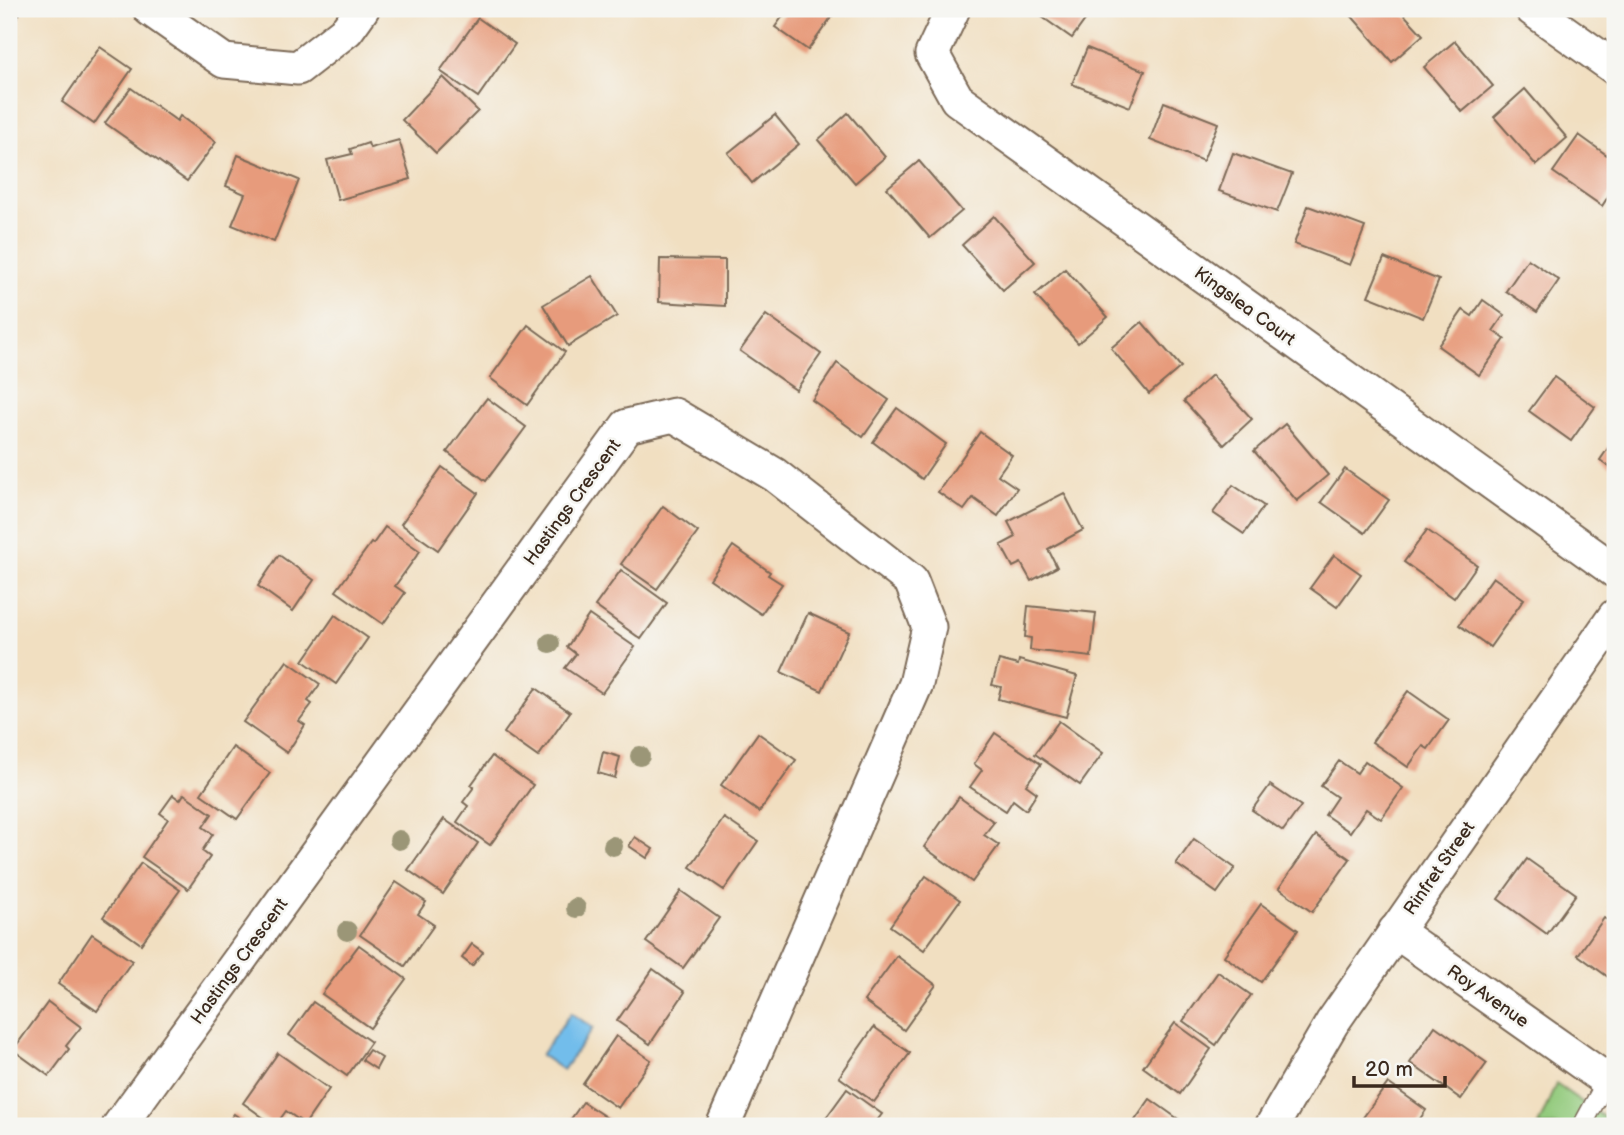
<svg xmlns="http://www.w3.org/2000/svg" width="1624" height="1135" font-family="'Balsamiq Sans',sans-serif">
	<rect width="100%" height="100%" fill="#f6f6f2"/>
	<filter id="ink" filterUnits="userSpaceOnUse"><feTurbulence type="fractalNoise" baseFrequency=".0143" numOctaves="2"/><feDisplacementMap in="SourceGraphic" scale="14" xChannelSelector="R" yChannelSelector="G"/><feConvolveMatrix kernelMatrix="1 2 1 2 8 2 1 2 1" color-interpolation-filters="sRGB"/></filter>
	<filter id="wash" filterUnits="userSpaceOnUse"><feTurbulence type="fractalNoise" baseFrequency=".00686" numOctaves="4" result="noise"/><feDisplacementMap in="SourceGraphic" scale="28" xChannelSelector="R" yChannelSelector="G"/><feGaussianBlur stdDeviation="1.57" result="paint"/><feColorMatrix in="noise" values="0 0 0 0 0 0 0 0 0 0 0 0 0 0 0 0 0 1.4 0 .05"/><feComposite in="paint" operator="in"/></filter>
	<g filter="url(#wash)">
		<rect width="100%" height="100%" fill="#f1dfc1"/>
		<!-- green -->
		<path fill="#93ca7d" stroke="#677a4e" stroke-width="2" d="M1556,1084L1615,1125V1126H1538Z"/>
		<!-- water -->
		<path fill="#72bdeb" stroke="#567484" stroke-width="2" d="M571,1013L593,1028L563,1070L541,1055Z"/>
		<g id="blocks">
			<!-- building -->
			<g fill="#e79b7b">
				<path d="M788,9H837L808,50L775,27Z"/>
				<path d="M1042,9H1093L1072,38L1038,14Z"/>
				<path d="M1353,9H1399L1423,35L1392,62L1349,13Z"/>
				<path d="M478,18L515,44L478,97L440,71Z"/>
				<path d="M1455,41L1493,86L1462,112L1424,67Z"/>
				<path d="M100,47L132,69L94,124L62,102Z"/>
				<path d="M1087,48L1145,71L1130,107L1072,84Z"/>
				<path d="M443,77L478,111L436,153L402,120Z"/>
				<path d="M131,88L177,121L180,116L216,142L187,181L105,123Z"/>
				<path d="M1525,89L1567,138L1536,165L1494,117Z"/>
				<path d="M1164,102L1218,123L1203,161L1150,140Z"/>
				<path d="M848,113L885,157L855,183L818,140Z"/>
				<path d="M775,115L799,144L752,183L728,153Z"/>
				<path d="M1579,135L1615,161V186L1602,206L1553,172Z"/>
				<path d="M399,140L411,179L338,200L327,160L352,154L350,149L368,143L370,148Z"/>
				<path d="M1233,153L1292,174L1277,212L1219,191Z"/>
				<path d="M238,155L299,180L274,242L232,225L245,194L226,186Z"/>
				<path d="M919,161L962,211L930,238L887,188Z"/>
				<path d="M1308,206L1365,227L1350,265L1294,244Z"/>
				<path d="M994,216L1035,262L1003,290L962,245Z"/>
				<path d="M1384,258L1439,280L1423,318L1368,296Z"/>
				<path d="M660,259L725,260V306L659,302Z"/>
				<path d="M1528,259L1559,280L1537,312L1506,291Z"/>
				<path d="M1065,269L1108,317L1078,343L1035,295Z"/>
				<path d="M592,276L617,316L568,346L543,305Z"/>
				<path d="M1483,300L1504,315L1493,331L1505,339L1479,375L1438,346L1463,310L1472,316Z"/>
				<path d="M766,315L821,354L796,390L740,351Z"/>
				<path d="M1142,322L1181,367L1149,394L1111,348Z"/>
				<path d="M528,325L565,352L527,405L490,378Z"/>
				<path d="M837,363L889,400L863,437L812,400Z"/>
				<path d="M1212,375L1252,419L1224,445L1184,401Z"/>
				<path d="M1554,377L1595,407L1571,441L1529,411Z"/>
				<path d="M487,398L526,427L486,481L447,452Z"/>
				<path d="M897,408L946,444L922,479L873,442Z"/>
				<path d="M1285,424L1328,475L1297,501L1254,451Z"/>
				<path d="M980,432L1012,455L998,475L1017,488L998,516L973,498L964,510L938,492Z"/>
				<path d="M1615,438V471L1600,460Z"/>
				<path d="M442,467L478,493L438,550L401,524Z"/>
				<path d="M1345,469L1389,500L1365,533L1321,502Z"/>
				<path d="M1233,485L1264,506L1244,534L1213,513Z"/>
				<path d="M1064,493L1083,530L1048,549L1057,567L1031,581L1021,563L1013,567L1001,545L1016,537L1008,522Z"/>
				<path d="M663,506L698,532L657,589L621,564Z"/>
				<path d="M385,527L420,551L395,586L405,593L383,624L336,591L371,543L373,544Z"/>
				<path d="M1427,530L1477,565L1454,598L1404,562Z"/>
				<path d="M733,546L770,572L768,575L782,584L761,614L710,579Z"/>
				<path d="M279,555L314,580L293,611L258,586Z"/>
				<path d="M1334,555L1361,574L1337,607L1310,588Z"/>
				<path d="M621,570L667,603L641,639L595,606Z"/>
				<path d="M1493,577L1524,599L1490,647L1459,625Z"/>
				<path d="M1028,606L1096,613L1091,657L1030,650L1031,638L1025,637Z"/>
				<path d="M808,613L849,632L822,691L781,672Z"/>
				<path d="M335,615L368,638L336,684L303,661Z"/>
				<path d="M589,615L635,647L602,693L565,668L576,654L567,647Z"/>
				<path d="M999,660L1018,665L1019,660L1077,676L1066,717L998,699L1001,687L992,685Z"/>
				<path d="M287,661L320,684L308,701L312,704L299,721L305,725L287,753L243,722Z"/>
				<path d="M536,688L570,712L538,757L504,733Z"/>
				<path d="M1408,691L1449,720L1428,749L1423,746L1408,767L1372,742Z"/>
				<path d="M1059,721L1103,753L1080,785L1035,754Z"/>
				<path d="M758,733L796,760L759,812L721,785Z"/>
				<path d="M995,733L1041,764L1026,785L1037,793L1026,810L1013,800L1006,811L970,787L982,770L974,764Z"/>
				<path d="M233,747L270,773L237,819L201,794Z"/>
				<path d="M603,752L620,757L615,778L598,773Z"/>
				<path d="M492,756L533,785L490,845L457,822L468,806L463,802L474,787L471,785Z"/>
				<path d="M1339,761L1357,773L1365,761L1403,788L1381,819L1366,809L1350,832L1325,815L1337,797L1321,786Z"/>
				<path d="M1270,785L1301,806L1283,831L1252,810Z"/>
				<path d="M184,794L212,814L203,827L213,834L202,851L210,857L188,889L142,857L168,819L160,813L173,795L180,800Z"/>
				<path d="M959,797L994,822L984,835L999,845L972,882L924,847Z"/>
				<path d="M724,818L758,841L724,890L690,867Z"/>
				<path d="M444,819L478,843L443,894L408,870Z"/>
				<path d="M1316,835L1350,859L1312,912L1279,888Z"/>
				<path d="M635,837L653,849L647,858L629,846Z"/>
				<path d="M1194,839L1235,868L1217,893L1176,864Z"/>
				<path d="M1527,859L1576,894L1547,934L1498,899Z"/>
				<path d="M141,863L180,890L141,944L103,917Z"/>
				<path d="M926,876L960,900L924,950L890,926Z"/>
				<path d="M396,882L426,902L418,914L434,925L405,966L360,935Z"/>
				<path d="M681,891L719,918L683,968L646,942Z"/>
				<path d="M1261,904L1298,930L1261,982L1224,956Z"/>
				<path d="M1604,918L1615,925V982L1578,955Z"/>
				<path d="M92,934L132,961L97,1011L58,984Z"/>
				<path d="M472,944L483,952L472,966L462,958Z"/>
				<path d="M359,945L406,979L370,1028L322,994Z"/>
				<path d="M897,956L936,985L904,1030L864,1001Z"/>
				<path d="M653,969L685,992L650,1044L617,1021Z"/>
				<path d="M1218,972L1251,995L1216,1045L1183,1021Z"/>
				<path d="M48,1002L81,1027L66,1046L69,1049L49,1076L13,1050Z"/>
				<path d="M313,1002L371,1042L347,1076L289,1035Z"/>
				<path d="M1175,1023L1211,1049L1180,1094L1143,1067Z"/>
				<path d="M1435,1026L1487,1063L1461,1099L1410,1063Z"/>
				<path d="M874,1027L910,1053L874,1102L839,1077Z"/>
				<path d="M616,1036L651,1060L618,1108L583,1084Z"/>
				<path d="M369,1050L382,1058L376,1069L362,1060Z"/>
				<path d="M278,1053L329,1089L305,1124L286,1111L275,1126L243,1103Z"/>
				<path d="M1388,1083L1426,1110L1415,1126H1357Z"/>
				<path d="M847,1089L882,1114L873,1126H820Z"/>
				<path d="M1150,1099L1188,1126H1131Z"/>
				<path d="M583,1102L619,1126H566Z"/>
				<path d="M234,1114L251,1126H225Z"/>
			</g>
		</g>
	</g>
	<g filter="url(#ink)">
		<use href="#blocks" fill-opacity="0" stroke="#7b6957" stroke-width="2"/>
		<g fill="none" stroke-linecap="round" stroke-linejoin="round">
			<defs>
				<path id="lane" d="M1582,1126L1607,1080"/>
				<g id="street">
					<path d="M150,9L224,61L298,68L347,30L362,9"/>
					<path d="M953,9L932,54L957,99L1615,571"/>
					<path d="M1532,9L1615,68"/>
					<path d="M1395,931L1615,1086"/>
					<path d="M119,1126L627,426L674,415L775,475L911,581L929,627L916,684L723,1126"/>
					<path d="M1272,1126L1332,1023L1615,616"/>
				</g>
			</defs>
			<!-- lane casing -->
			<use href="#lane" stroke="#7b6957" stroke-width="21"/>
			<!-- street casing -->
			<use href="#street" stroke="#7b6957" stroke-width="37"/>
			<!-- path -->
			<path stroke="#7b6957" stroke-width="4.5" stroke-dasharray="5 5" stroke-linecap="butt" d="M9,24L22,9"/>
			<!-- lane -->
			<use href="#lane" stroke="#fff" stroke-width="18"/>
			<!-- street -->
			<use href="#street" stroke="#fff" stroke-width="33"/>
		</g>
		<!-- trees -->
		<g fill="#9b9677">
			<circle cx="550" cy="643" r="10"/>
			<circle cx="640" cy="756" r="10"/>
			<circle cx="399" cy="840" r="10"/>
			<circle cx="613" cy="846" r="10"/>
			<circle cx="576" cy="908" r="10"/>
			<circle cx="347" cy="931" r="10"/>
		</g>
	</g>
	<g text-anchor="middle" stroke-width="5" stroke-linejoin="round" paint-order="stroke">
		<!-- street labels -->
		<g font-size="18" fill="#3b2a1e" stroke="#f6f6f2">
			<text transform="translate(1245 306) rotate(36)" y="6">Kingslea Court</text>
			<text transform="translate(572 502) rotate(-54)" y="6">Hastings Crescent</text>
			<text transform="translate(1439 868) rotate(-55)" y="6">Rinfret Street</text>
			<text transform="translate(239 961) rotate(-54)" y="6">Hastings Crescent</text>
			<text transform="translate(1488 996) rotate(35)" y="6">Roy Avenue</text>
		</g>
	</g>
	<!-- margin -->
	<rect width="1624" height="1135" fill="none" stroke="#f6f6f2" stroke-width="35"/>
	<!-- scale -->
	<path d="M1354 1076v10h91v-10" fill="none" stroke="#3b2a1e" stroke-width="3.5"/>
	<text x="1365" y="1076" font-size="21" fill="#3b2a1e" stroke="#f6f6f2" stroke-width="5" paint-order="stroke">20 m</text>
</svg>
